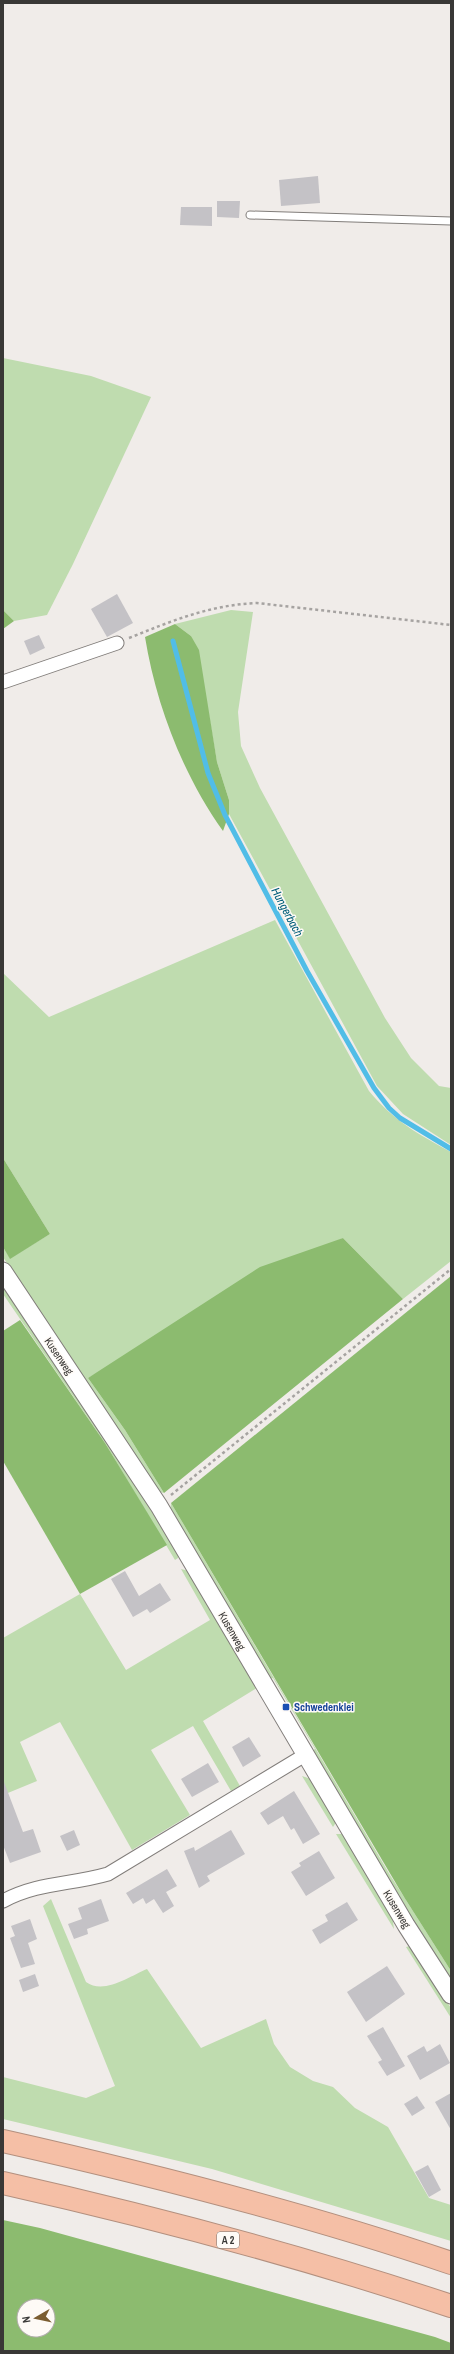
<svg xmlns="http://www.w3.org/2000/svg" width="454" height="2354" font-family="'Archivo Narrow',sans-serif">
	<rect width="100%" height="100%" fill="#f0ece9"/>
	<!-- green -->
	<g fill="#bfdcaf">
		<path d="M3,358L91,376L151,397L73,564L47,615L14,621L3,610Z"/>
		<path d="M231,610L253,612L238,712L241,746L260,788L385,1018L411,1058L439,1086L451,1088V1145L403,1114L377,1086L229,814V800L217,762L203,681L191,636L175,624Z"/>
		<path d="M275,920L369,1091C394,1121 418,1134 451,1152V1261L403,1299L343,1238L88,1378L125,1430L164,1493L156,1491L3,1257V1247L10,1258L50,1234L3,1158V973L49,1017Z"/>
		<path d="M3,1283L104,1435L178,1553V1558L175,1560L105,1443L3,1294Z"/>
		<path d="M171,1503L390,1875L451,1971V1983L408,1916L312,1751L315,1749L273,1678L268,1680L170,1513Z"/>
		<path d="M181,1569L189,1571L257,1688L203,1721L240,1786L231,1791L193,1726L151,1750L190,1815L132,1850L60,1722L20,1742L37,1781L3,1795V1638L80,1594L126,1670L210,1620Z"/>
		<path d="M302,1776L311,1779L335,1819V1824L333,1827Z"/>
		<path d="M336,1834H345L392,1914L394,1929Z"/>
		<path d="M51,1899L86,1982C104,1995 130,1976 147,1969L201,2048L266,2019L274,2044L290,2067L313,2081L333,2087L355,2108L388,2127L429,2198L451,2205V2241L212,2169L3,2119V2077L86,2098L115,2086L43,1906Z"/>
		<path d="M410,1946L451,2008V2018L406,1947Z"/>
	</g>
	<!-- forest -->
	<g fill="#8cbb6f" fill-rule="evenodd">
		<path d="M3,610L14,621L3,629Z"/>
		<path d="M175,624L191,636L199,650L217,762L229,800V814L223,831C183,775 156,705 145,637Z"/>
		<path d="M3,1158L50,1234L10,1259L3,1247Z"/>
		<path d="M343,1238L403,1299L164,1493L125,1430L88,1378L260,1267Z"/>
		<path d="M451,1276V1971L404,1897L171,1503Z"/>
		<path d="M20,1320L105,1443L167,1545L80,1594L3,1461V1331Z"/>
		<path d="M3,2220L40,2228L435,2337L451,2343V2351H3ZM24,2306H48V2330H24Z"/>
	</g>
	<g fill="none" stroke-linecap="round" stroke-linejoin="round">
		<!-- stream -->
		<path stroke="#51bde7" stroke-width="5" d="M173,641L208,773L225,815L307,971L374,1088L389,1108L400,1118L451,1149"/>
	</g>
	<!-- building -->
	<g fill="#c4c2c6">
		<path d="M318,176L320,203L281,206L279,180Z"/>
		<path d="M217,201H240L239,218L217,217Z"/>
		<path d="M181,207H212V226L180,225Z"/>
		<path d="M117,594L133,623L107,637L91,609Z"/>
		<path d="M39,635L45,648L30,655L24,641Z"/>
		<path d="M125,1571L139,1596L160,1583L171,1600L150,1613L147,1609L133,1617L111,1579Z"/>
		<path d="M249,1737L261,1756L243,1767L232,1747Z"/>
		<path d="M208,1763L219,1782L192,1797L181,1779Z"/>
		<path d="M4,1782L23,1832L33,1829L41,1852L10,1863L3,1845Z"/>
		<path d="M294,1791L320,1834L303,1844L294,1828L291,1830L283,1816L268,1825L260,1813Z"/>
		<path d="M74,1830L80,1845L67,1851L60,1836Z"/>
		<path d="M231,1830L245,1854L207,1876L210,1881L199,1888L184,1851L194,1847L195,1851Z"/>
		<path d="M319,1851L335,1878L306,1896L291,1872L301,1866L299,1863Z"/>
		<path d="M167,1869L177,1886L166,1892L174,1906L163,1913L154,1899L146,1904L143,1898L133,1904L126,1893Z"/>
		<path d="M101,1899L109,1921L87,1929L88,1934L74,1939L68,1924L82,1919L78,1908Z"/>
		<path d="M347,1902L358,1920L320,1944L312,1930L328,1921L325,1915Z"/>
		<path d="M30,1919L37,1939L28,1943L35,1964L21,1968L10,1938L15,1936L11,1926Z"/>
		<path d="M387,1966L405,1994L366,2022L347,1992Z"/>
		<path d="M35,1974L39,1986L23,1992L19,1980Z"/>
		<path d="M383,2027L405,2066L387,2076L378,2062L382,2060L367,2036Z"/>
		<path d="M440,2044L450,2063L420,2080L407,2056L424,2046L427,2052Z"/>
		<path d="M451,2093V2130L435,2102Z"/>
		<path d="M417,2096L425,2108L412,2116L404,2104Z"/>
		<path d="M428,2165L441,2190L429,2197L415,2172Z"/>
	</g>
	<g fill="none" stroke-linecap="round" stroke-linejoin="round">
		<defs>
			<path id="service" d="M250,215L451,221"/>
			<g id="minor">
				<path d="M3,682L117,643"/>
				<path d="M3,1901C39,1882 70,1885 108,1874L305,1755"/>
			</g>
			<path id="tertiary" d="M3,1271L159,1506L406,1925L451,1995"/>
			<g id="motorway">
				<path d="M3,2141C154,2175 304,2213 451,2263"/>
				<path d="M3,2183C154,2217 304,2257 451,2306"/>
			</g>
		</defs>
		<!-- service casing -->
		<use href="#service" stroke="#817d7a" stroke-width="9"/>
		<!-- minor casing -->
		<use href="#minor" stroke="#817d7a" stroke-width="15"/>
		<!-- tertiary casing -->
		<use href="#tertiary" stroke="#817d7a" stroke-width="19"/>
		<!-- motorway casing -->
		<use href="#motorway" stroke="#b3907f" stroke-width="24"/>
		<!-- path -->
		<g stroke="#a6a3a1" stroke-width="2.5" stroke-dasharray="3 3" stroke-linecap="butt">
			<path d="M129,638C172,621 209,605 257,603L451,625"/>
			<path d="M171,1495L451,1269"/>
		</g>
		<!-- service -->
		<use href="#service" stroke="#fff" stroke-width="7"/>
		<!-- minor -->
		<use href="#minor" stroke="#fff" stroke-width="13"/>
		<!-- tertiary -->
		<use href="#tertiary" stroke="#fff" stroke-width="17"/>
		<!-- motorway -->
		<use href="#motorway" stroke="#f5bfa6" stroke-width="22"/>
	</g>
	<!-- markers -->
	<rect fill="#1a4fb4" stroke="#fefaf6" stroke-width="1.5" x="282" y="1703" width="8" height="8" rx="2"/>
	<g text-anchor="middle" stroke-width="3" stroke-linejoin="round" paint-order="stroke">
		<!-- shield labels -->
		<rect fill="#fefaf6" stroke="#747270" stroke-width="1" x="217" y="2232" width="22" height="16" rx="3"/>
		<g font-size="10" font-weight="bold" fill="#393836">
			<text x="228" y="2244">A 2</text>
		</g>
		<!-- street labels -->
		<g font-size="11" fill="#393836" stroke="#fefaf6">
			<text transform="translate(59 1356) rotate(56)" y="4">Kusenweg</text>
			<text transform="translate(232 1631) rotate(60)" y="4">Kusenweg</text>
			<text transform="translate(397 1909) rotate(59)" y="4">Kusenweg</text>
		</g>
		<!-- transit labels -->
		<g font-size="11" font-weight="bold" fill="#164399" stroke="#fefaf6" text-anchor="start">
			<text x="294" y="1711">Schwedenklei</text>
		</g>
		<!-- water labels -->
		<g font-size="12" font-style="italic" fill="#005d79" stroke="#fefaf6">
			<text transform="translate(287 912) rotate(62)" y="4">Hungerbach</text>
		</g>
	</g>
	<!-- border -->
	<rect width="454" height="2354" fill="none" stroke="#393836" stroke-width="8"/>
	<!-- north arrow -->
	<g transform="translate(36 2318) rotate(261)"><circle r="19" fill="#fefaf6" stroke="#afaca9"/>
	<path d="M0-3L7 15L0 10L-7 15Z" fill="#7b5d31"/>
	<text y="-6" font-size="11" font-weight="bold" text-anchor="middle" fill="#393836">N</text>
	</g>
</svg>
